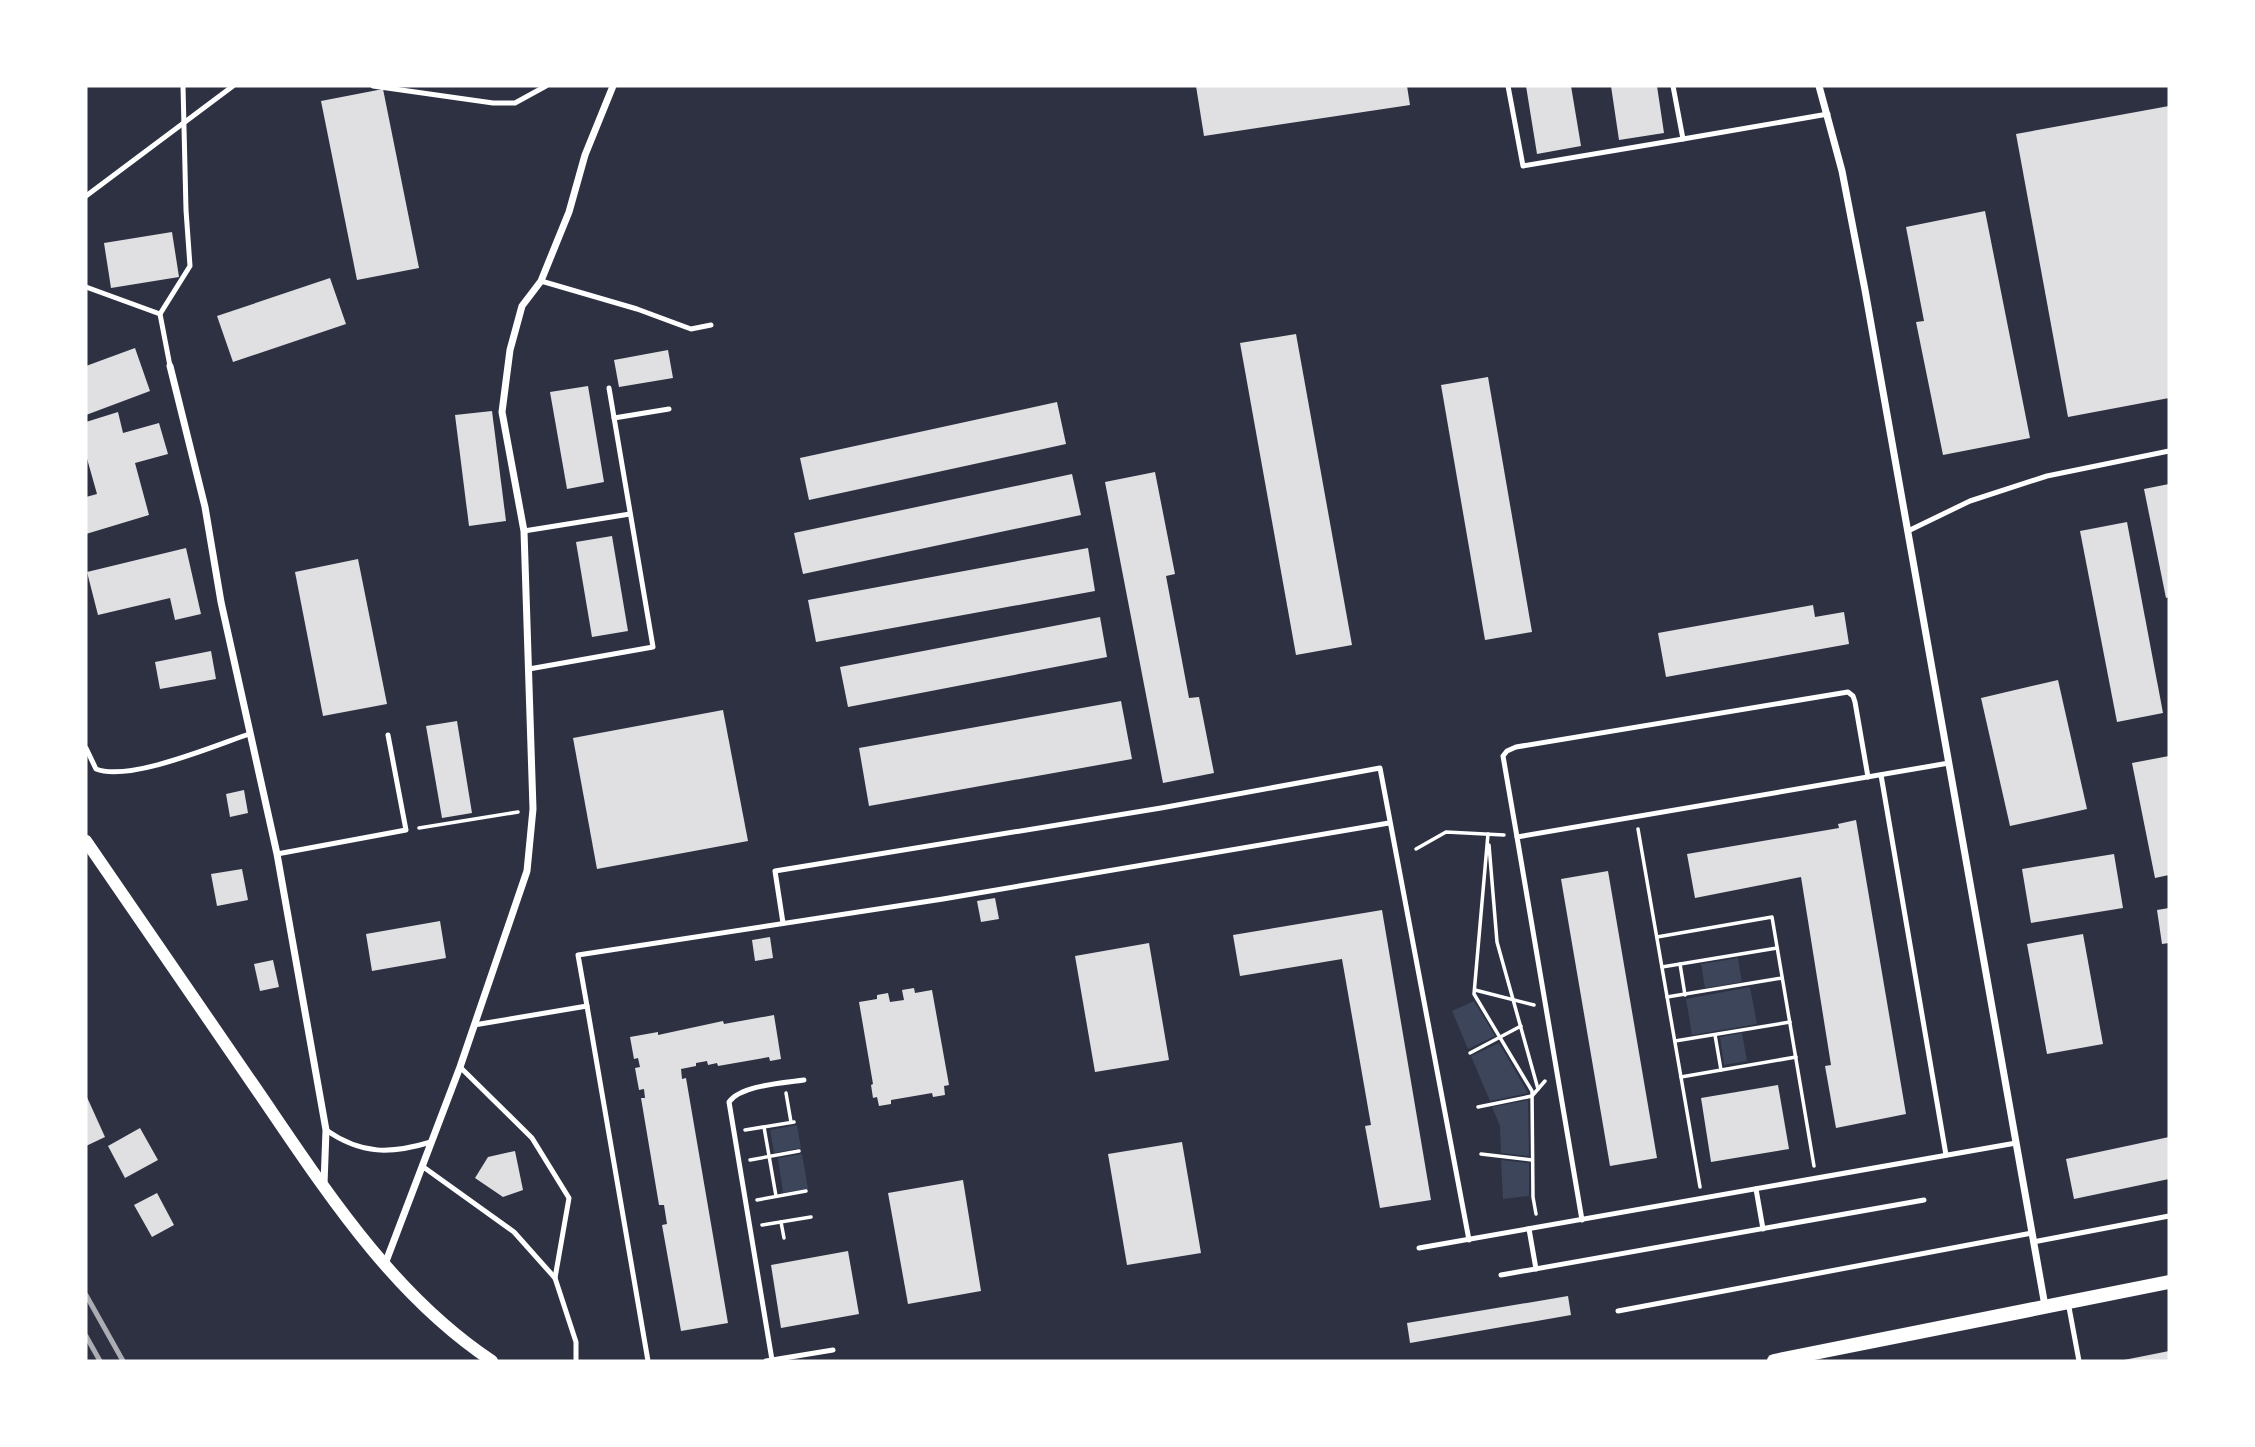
<svg xmlns="http://www.w3.org/2000/svg" width="2255" height="1447" font-family="'PT Sans',sans-serif">
	<rect width="100%" height="100%" fill="#2d3142"/>
	<!-- green -->
	<g fill="#3c4559">
		<path d="M1738,958L1742,982L1705,988L1701,964Z"/>
		<path d="M1750,987L1757,1024L1692,1035L1686,999Z"/>
		<path d="M1474,1001L1495,1036L1468,1049L1452,1011Z"/>
		<path d="M1742,1033L1747,1061L1724,1065L1720,1037Z"/>
		<path d="M1499,1043L1528,1093L1490,1101L1471,1056Z"/>
		<path d="M1528,1100L1529,1156L1501,1153L1500,1126L1492,1107Z"/>
		<path d="M797,1125L801,1148L774,1153L770,1130Z"/>
		<path d="M802,1154L808,1189L783,1193L778,1158Z"/>
		<path d="M1501,1160L1529,1163V1196L1503,1199Z"/>
	</g>
	<!-- building -->
	<g fill="#e0e0e3">
		<path d="M1196,86H1407L1410,105L1204,136Z"/>
		<path d="M1526,86H1571L1581,146L1537,154Z"/>
		<path d="M1611,86H1657L1664,133L1619,140Z"/>
		<path d="M383,89L419,268L357,280L321,101Z"/>
		<path d="M2169,106V398L2068,417L2016,134Z"/>
		<path d="M1985,211L2030,438L1943,455L1916,322L1924,321L1906,227Z"/>
		<path d="M172,232L179,277L111,288L104,243Z"/>
		<path d="M330,278L346,324L233,362L217,316Z"/>
		<path d="M1296,334L1352,645L1296,655L1240,343Z"/>
		<path d="M135,348L150,391L86,415V366Z"/>
		<path d="M668,350L673,378L619,387L614,360Z"/>
		<path d="M1488,377L1532,632L1485,640L1441,385Z"/>
		<path d="M588,386L604,482L567,489L550,392Z"/>
		<path d="M1057,402L1066,444L809,500L800,458Z"/>
		<path d="M492,411L506,521L469,526L455,415Z"/>
		<path d="M118,412L123,433L159,423L168,454L135,463L149,515L86,534V497L97,494L86,455V422Z"/>
		<path d="M1155,472L1175,574L1166,576L1189,698L1199,697L1214,773L1163,783L1105,482Z"/>
		<path d="M1072,474L1081,515L803,574L794,533Z"/>
		<path d="M2169,484V597L2166,598L2144,489Z"/>
		<path d="M2127,522L2163,713L2117,722L2080,531Z"/>
		<path d="M612,536L628,631L592,637L576,542Z"/>
		<path d="M186,548L201,614L175,620L170,598L98,615L87,572Z"/>
		<path d="M1088,548L1095,591L816,642L808,600Z"/>
		<path d="M358,559L387,704L323,716L295,572Z"/>
		<path d="M1813,605L1815,617L1844,612L1849,644L1666,677L1658,633Z"/>
		<path d="M1100,617L1107,657L848,707L840,667Z"/>
		<path d="M211,651L216,679L160,689L155,662Z"/>
		<path d="M2058,680L2087,809L2010,826L1981,698Z"/>
		<path d="M1121,701L1132,759L869,806L859,748Z"/>
		<path d="M723,710L748,841L597,869L573,738Z"/>
		<path d="M457,721L472,813L442,818L426,726Z"/>
		<path d="M2169,756V875L2155,878L2132,763Z"/>
		<path d="M244,790L248,813L230,817L226,794Z"/>
		<path d="M1856,820L1906,1114L1836,1128L1825,1066L1831,1065L1801,877L1695,898L1687,854L1839,828L1838,824Z"/>
		<path d="M2114,854L2123,908L2031,923L2022,869Z"/>
		<path d="M242,869L248,900L217,906L211,874Z"/>
		<path d="M1608,871L1657,1158L1610,1166L1561,879Z"/>
		<path d="M995,898L999,919L981,922L977,901Z"/>
		<path d="M2169,908V943L2162,944L2157,910Z"/>
		<path d="M1382,910L1431,1200L1380,1208L1365,1126L1371,1125L1342,959L1240,976L1233,935Z"/>
		<path d="M440,921L446,958L372,971L366,934Z"/>
		<path d="M2083,934L2103,1044L2047,1054L2027,944Z"/>
		<path d="M770,937L773,958L755,961L752,940Z"/>
		<path d="M1149,943L1169,1060L1095,1072L1075,956Z"/>
		<path d="M273,960L279,987L260,991L254,964Z"/>
		<path d="M914,988L915,993L932,990L949,1085L944,1086L945,1095L933,1097L932,1093L891,1100V1104L879,1106L877,1097L873,1098L871,1085L873,1084L859,1002L877,999V995L888,993L890,1002L904,1000L902,990Z"/>
		<path d="M774,1015L781,1059L770,1061L769,1057L718,1066L717,1063L708,1065L707,1061L696,1063V1066L681,1069L682,1079L686,1078L728,1323L681,1331L662,1225L667,1224L664,1205H659L641,1098H645L644,1089L639,1090L635,1068L640,1067L638,1058L634,1059L630,1037L658,1032V1035L723,1021L724,1024Z"/>
		<path d="M1778,1085L1789,1149L1711,1162L1701,1098Z"/>
		<path d="M86,1095L105,1137L86,1146Z"/>
		<path d="M140,1128L158,1160L125,1178L108,1146Z"/>
		<path d="M2169,1137V1179L2074,1199L2066,1159Z"/>
		<path d="M1182,1142L1201,1253L1127,1265L1108,1154Z"/>
		<path d="M515,1151L523,1190L503,1197L475,1178L488,1157Z"/>
		<path d="M963,1180L981,1291L908,1304L888,1193Z"/>
		<path d="M157,1193L174,1225L152,1237L134,1205Z"/>
		<path d="M848,1251L859,1314L781,1328L771,1265Z"/>
		<path d="M1568,1296L1571,1315L1410,1343L1407,1323Z"/>
		<path d="M2169,1351V1361H2124V1360Z"/>
	</g>
	<g fill="none" stroke-linecap="round" stroke-linejoin="round">
		<!-- path -->
		<g stroke="#fff" stroke-width="3.5">
			<path d="M419,828L518,812"/>
			<path d="M1638,829L1700,1187"/>
			<path d="M1488,834L1474,994L1532,1091L1533,1197L1536,1214"/>
			<path d="M1489,845L1497,942L1538,1089"/>
			<path d="M1416,849L1446,832L1504,835"/>
			<path d="M1657,937L1772,917L1814,1166"/>
			<path d="M1680,964L1685,995"/>
			<path d="M1662,967L1777,948"/>
			<path d="M1475,990L1534,1005"/>
			<path d="M1667,997L1782,978"/>
			<path d="M1715,1035L1721,1070"/>
			<path d="M1675,1041L1790,1022"/>
			<path d="M1470,1053L1521,1026"/>
			<path d="M1681,1077L1796,1057"/>
			<path d="M786,1093L791,1122"/>
			<path d="M1478,1107L1532,1096L1545,1081"/>
			<path d="M764,1127L776,1196"/>
			<path d="M745,1130L794,1122"/>
			<path d="M1481,1154L1532,1160"/>
			<path d="M750,1160L799,1151"/>
			<path d="M757,1200L806,1191"/>
			<path d="M781,1222L784,1238"/>
			<path d="M762,1225L811,1217"/>
		</g>
		<!-- service -->
		<g stroke="#fff" stroke-width="5">
			<path d="M373,86L493,103H515L546,86"/>
			<path d="M1508,86L1523,166L1683,139"/>
			<path d="M1673,86L1683,139L1828,114"/>
			<path d="M86,196L233,86"/>
			<path d="M541,281L637,309L691,329L711,325"/>
			<path d="M86,287L160,314"/>
			<path d="M170,366L160,314L190,266L186,210L183,86"/>
			<path d="M614,418L669,409"/>
			<path d="M524,531L630,514"/>
			<path d="M1908,531L1970,501L2047,476L2169,451"/>
			<path d="M529,669L653,647L609,388"/>
			<path d="M86,748L96,769C129,782 214,746 249,734"/>
			<path d="M1881,775L1946,1155"/>
			<path d="M1517,837L1503,756L1507,751L1516,747L1848,692L1853,696L1855,702L1868,777"/>
			<path d="M277,854L406,830L388,735"/>
			<path d="M783,923L775,871L1161,808L1380,768L1469,1240"/>
			<path d="M587,1006L578,955L943,899L1389,823"/>
			<path d="M474,1025L587,1006L648,1361"/>
			<path d="M460,1067L532,1138L569,1198L555,1278L576,1342V1361"/>
			<path d="M326,1130C362,1155 391,1154 431,1142"/>
			<path d="M422,1166L514,1232L555,1278"/>
			<path d="M1756,1189L1763,1229"/>
			<path d="M1582,1220L1517,837L1949,763"/>
			<path d="M1529,1229L1536,1269"/>
			<path d="M2033,1242L2169,1216"/>
			<path d="M1419,1248L2016,1143"/>
			<path d="M1501,1275L1924,1200"/>
			<path d="M2068,1302L2079,1361"/>
			<path d="M1618,1311L2032,1233"/>
			<path d="M772,1360L729,1102C741,1085 784,1083 804,1080"/>
			<path d="M766,1361L833,1350"/>
		</g>
		<!-- minor -->
		<g stroke="#fff" stroke-width="7">
			<path d="M1819,86L1842,171L1865,290L2045,1306"/>
			<path d="M170,366L205,507L221,602L277,854L326,1130L324,1184"/>
			<path d="M385,1264L460,1067L527,871L533,809L524,531L502,412L510,350L522,306L541,281L569,212L585,155L613,86"/>
		</g>
		<!-- tertiary -->
		<path stroke="#fff" stroke-width="12" d="M86,841C143,924 200,1007 257,1090C324,1188 391,1294 492,1361"/>
		<!-- secondary -->
		<path stroke="#fff" stroke-width="14" d="M1774,1361L2169,1282"/>
		<!-- rail -->
		<g stroke="#abadb3" stroke-width="5">
			<path d="M86,1295L123,1361"/>
			<path d="M86,1336L100,1361"/>
		</g>
	</g>
	<!-- border -->
	<rect width="2255" height="1447" fill="none" stroke="#ffffff" stroke-width="175"/>
</svg>
